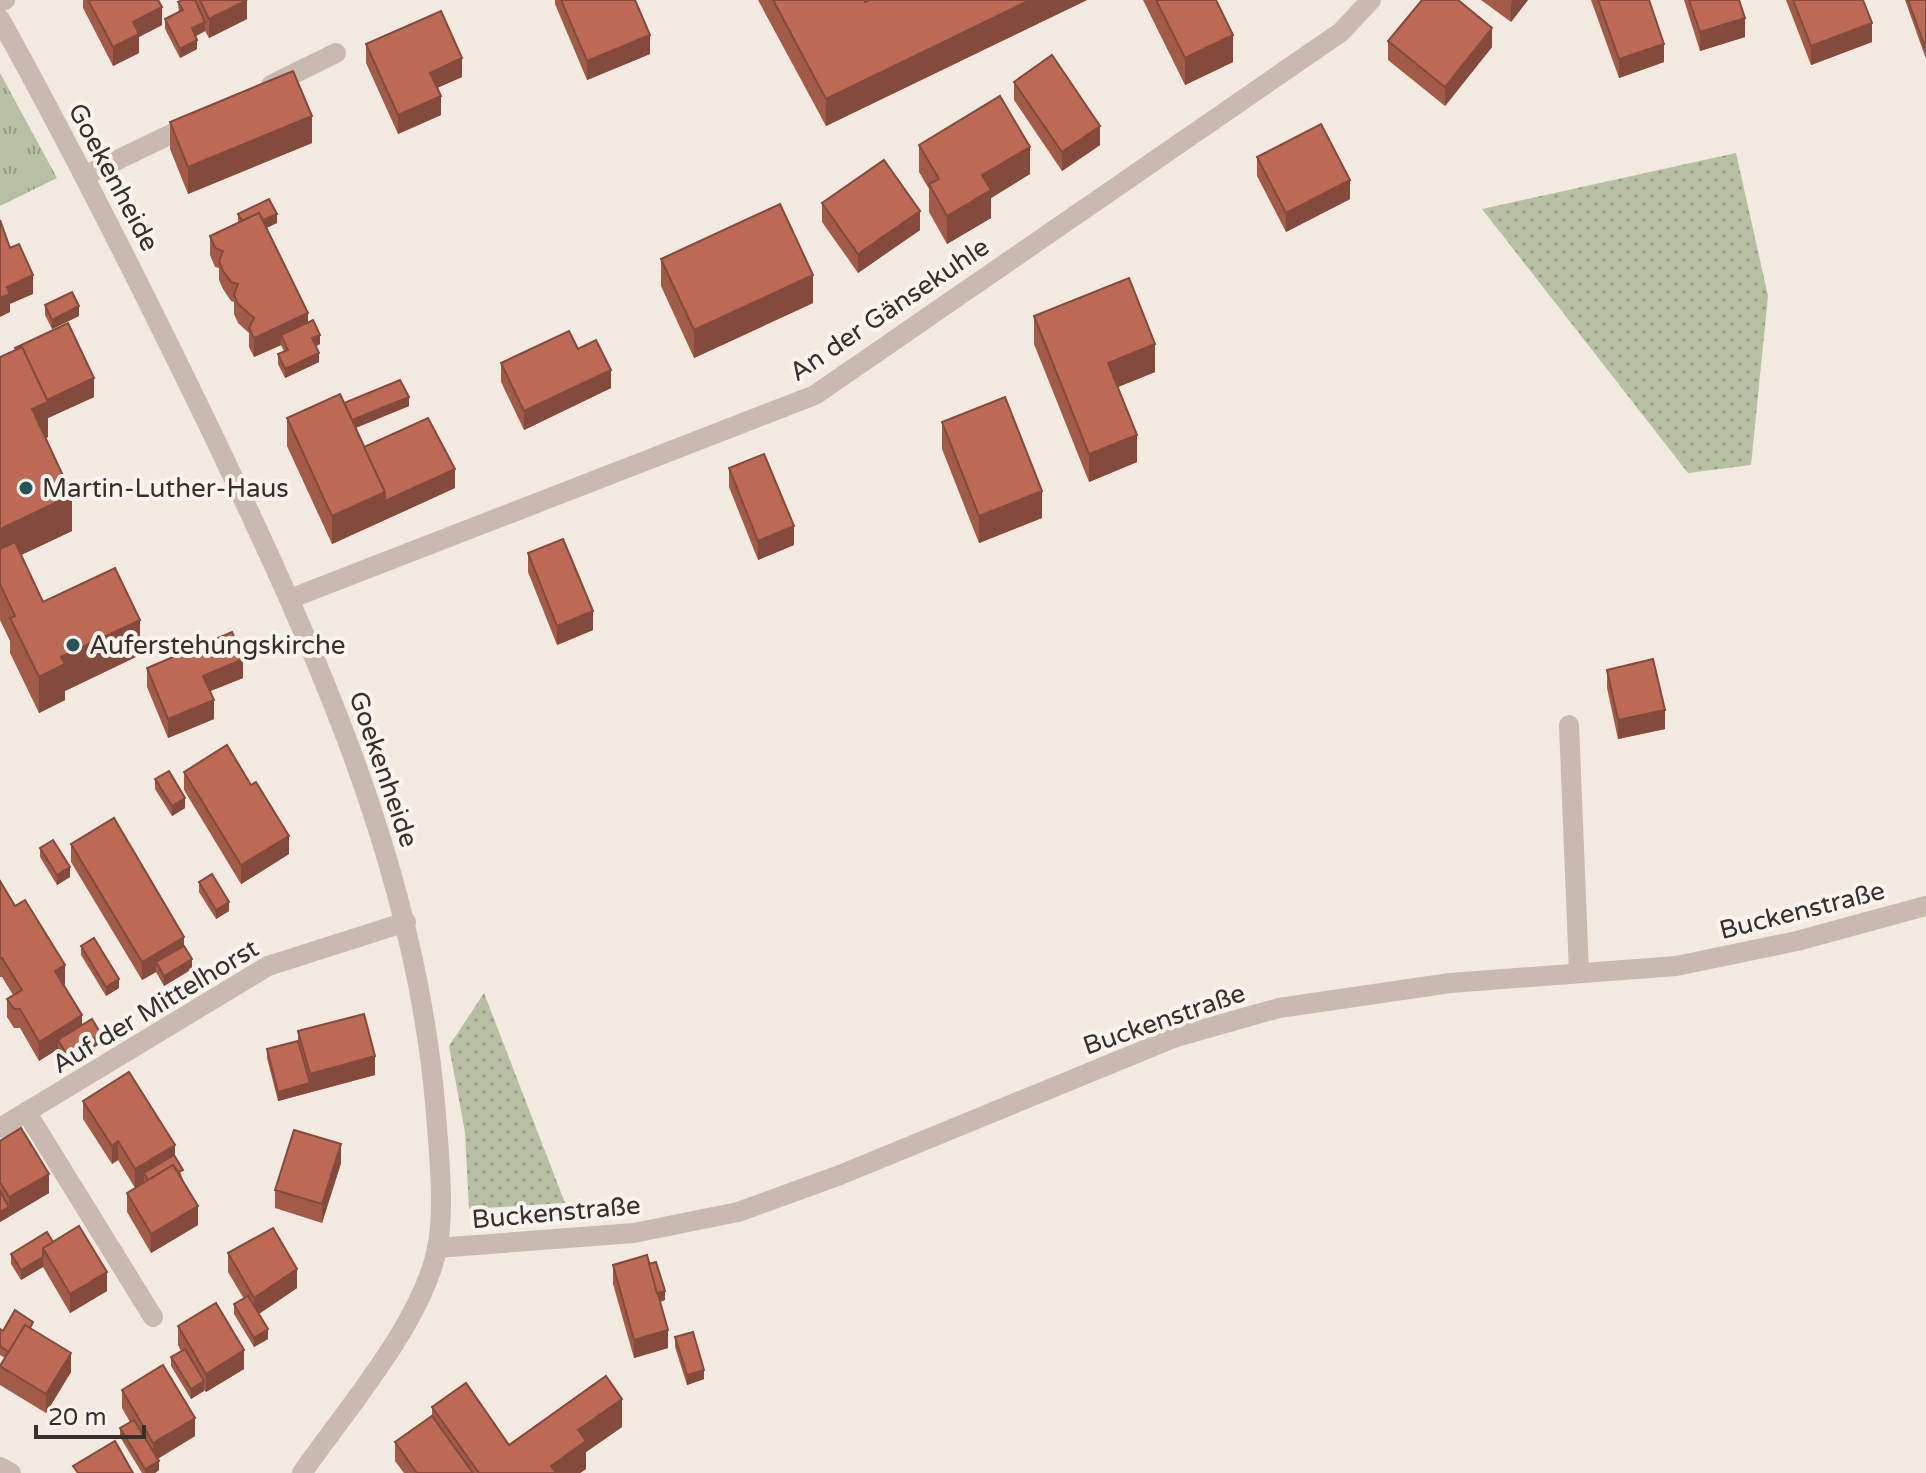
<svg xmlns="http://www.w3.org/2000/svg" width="1926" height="1473" font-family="'Varela Round',sans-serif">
	<defs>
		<pattern id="grass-dots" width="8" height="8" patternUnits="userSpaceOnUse" patternTransform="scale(2)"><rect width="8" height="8" fill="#b7c0a2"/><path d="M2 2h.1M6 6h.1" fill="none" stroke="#969c84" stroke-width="1.8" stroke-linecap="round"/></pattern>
		<pattern id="park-tufts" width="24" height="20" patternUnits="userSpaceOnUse" patternTransform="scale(2)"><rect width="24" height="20" fill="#b7c0a2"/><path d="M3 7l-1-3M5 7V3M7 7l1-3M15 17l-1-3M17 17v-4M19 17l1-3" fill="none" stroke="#969c84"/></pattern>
	</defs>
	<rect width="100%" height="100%" fill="#f2e9e1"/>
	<!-- grass -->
	<g fill="url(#grass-dots)">
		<path d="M1736,153L1768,296L1751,465L1688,473L1482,209Z"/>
		<path d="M484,993L565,1203L469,1209L465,1132L449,1046Z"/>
	</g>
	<!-- park -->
	<path fill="url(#park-tufts)" d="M0,73L57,178L0,206Z"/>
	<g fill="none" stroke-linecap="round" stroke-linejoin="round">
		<!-- minor -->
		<g stroke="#c9b9ae" stroke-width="20">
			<path d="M0,2L5,0"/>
			<path d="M0,19C76,156 146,296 214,437C317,654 417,871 436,1114C439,1154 445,1210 437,1249C422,1323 345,1411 302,1473"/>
			<path d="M271,85L336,53"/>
			<path d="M84,176L192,124"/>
			<path d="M292,598L815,395L1341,32L1371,0"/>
			<path d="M1569,725L1579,972"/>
			<path d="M27,1113L153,1317"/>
			<path d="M0,1128L268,966L406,922"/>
			<path d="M437,1248L634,1233L738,1212L840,1175L1176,1037L1279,1008L1450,983L1676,966L1797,941L1926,906"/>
			<path d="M0,1467L11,1473"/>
		</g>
	</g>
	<!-- wall -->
	<g fill="#a25b49">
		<path d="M83,0H158L162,25L139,37V53L113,66L83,8Z"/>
		<path d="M182,0H247V19L209,38L205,31L196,36L197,49L180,58L165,29V19L179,13L178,2Z"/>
		<path d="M555,0H635L650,54L587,80L555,4Z"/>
		<path d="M758,0H1087L826,126Z"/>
		<path d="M1143,0H1216L1233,62L1185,85Z"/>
		<path d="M1481,0H1528L1511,22Z"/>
		<path d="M1591,0H1649L1664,62L1619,78Z"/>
		<path d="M1684,0H1739L1745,37L1700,51Z"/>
		<path d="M1786,0H1863L1872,42L1811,65Z"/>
		<path d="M1905,0H1926V59Z"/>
		<path d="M1388,41L1492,47L1445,106L1388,60Z"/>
		<path d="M366,44L462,77L437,88L441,115L398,134L366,63Z"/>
		<path d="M1014,82L1100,145L1062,171L1014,100Z"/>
		<path d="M170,122L312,143L188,194L170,149Z"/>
		<path d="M919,145L1030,174L991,198V218L947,244L929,212V189L919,172Z"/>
		<path d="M1257,157L1350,199L1286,232L1257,176Z"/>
		<path d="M822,203L920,230L858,273L822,222Z"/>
		<path d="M238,214L277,223L266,228L308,323L320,344L316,346L319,362L285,378L278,364V354L284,351L281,345L254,357L249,347V333L238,323L234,314V302L231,301L223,289L219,280V268L215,267L210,255V236L238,223Z"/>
		<path d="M661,259L813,303L694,358L661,286Z"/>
		<path d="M45,305L79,316L52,329L45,315Z"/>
		<path d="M1034,316L1155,372L1118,387L1137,462L1089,482L1034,344Z"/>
		<path d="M578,349L611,388L524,430L501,382V363Z"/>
		<path d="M0,357L94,397L48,418V437L46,438L72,531L21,555L43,602L140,655L65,691V700L39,713L10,653V641L0,620Z"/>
		<path d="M344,403L409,406L356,428L364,447L455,488L332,544L287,446V418Z"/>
		<path d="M942,422L1042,518L979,543L942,449Z"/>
		<path d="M729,468L794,545L758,560L729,487Z"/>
		<path d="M528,553L593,630L557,645L528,572Z"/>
		<path d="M147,668L243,678L210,691L214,719L168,738L147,687Z"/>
		<path d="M1607,670L1665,729L1618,739L1607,688Z"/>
		<path d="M184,772L289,854L241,884L184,790Z"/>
		<path d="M155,779L185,808L172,816L155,789Z"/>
		<path d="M71,844L192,969L164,986L156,972L142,980L71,862Z"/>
		<path d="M40,848L70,877L57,885L40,857Z"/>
		<path d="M0,881L65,984L64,985L82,1025L101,1043L67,1064L58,1049L39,1061L20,1028H14L7,1017V999L13,995L2,977H0Z"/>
		<path d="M199,882L229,911L216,919L199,892Z"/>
		<path d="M81,946L119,988L106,996L81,955Z"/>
		<path d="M298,1031L375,1075L278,1101L267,1058V1049L298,1041Z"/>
		<path d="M83,1101L175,1156L198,1225L151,1253L127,1212V1193L135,1188L118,1160L112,1164L83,1119Z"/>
		<path d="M0,1141L49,1193L0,1222Z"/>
		<path d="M341,1163L322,1223L275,1208V1190Z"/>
		<path d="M53,1242L107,1291L70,1313L43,1267L21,1280L11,1264V1254Z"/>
		<path d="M228,1253L297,1288L259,1314L268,1339L254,1347L234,1314V1304L244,1299L228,1272Z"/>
		<path d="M649,1264L665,1300L660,1302L668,1348L634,1358L613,1284V1265Z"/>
		<path d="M178,1326L244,1369L206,1392L204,1390L191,1399L171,1366V1357L181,1351L178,1345Z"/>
		<path d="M0,1329L3,1331L33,1330L71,1372L46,1413L0,1385V1366L5,1358L0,1355Z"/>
		<path d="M675,1337L704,1379L687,1385L675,1347Z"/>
		<path d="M122,1390L195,1436L158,1459L159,1470L155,1473H142L120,1437V1428L130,1422L122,1408Z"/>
		<path d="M432,1407L509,1445L622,1427L586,1452V1469L580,1473H404L395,1461V1442L432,1416Z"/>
	</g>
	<!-- shaded-wall -->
	<g fill="#844a3c">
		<path d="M247,0V19L209,38V19Z"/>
		<path d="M1030,0H1087L826,126V99Z"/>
		<path d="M1513,0H1528L1511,22V4Z"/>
		<path d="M162,7V25L139,37V53L113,66V47L133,22Z"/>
		<path d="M1745,18V37L1700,51V32Z"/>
		<path d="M205,22V31L192,38V28Z"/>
		<path d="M1872,23V42L1811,65V46Z"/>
		<path d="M1492,28V47L1445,106V87Z"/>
		<path d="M650,35V54L587,80V61Z"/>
		<path d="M1233,35V62L1185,85V58Z"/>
		<path d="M197,40V49L180,58V49Z"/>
		<path d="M1664,44V62L1619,78V59Z"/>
		<path d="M462,58V77L430,91V73Z"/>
		<path d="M441,96V115L398,134V115Z"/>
		<path d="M312,116V143L188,194V167Z"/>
		<path d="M1100,126V145L1062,171V152Z"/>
		<path d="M1030,147V174L991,198V218L947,244V216L982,175Z"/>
		<path d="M1350,180V199L1286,232V213Z"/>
		<path d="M920,211V230L858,273V254Z"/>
		<path d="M277,214V223L245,238V228Z"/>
		<path d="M33,275V294L10,304V312L0,317V298L7,287Z"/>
		<path d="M813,275V303L694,358V330Z"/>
		<path d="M79,306V316L52,329V320Z"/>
		<path d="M308,313V332L281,335V345L254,357V338Z"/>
		<path d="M320,335V344L312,348V338Z"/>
		<path d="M1155,344V372L1108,391V363Z"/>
		<path d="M319,353V362L285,378V369Z"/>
		<path d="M611,370V388L524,430V411Z"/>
		<path d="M94,378V397L48,418V437L32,445V409L41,403Z"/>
		<path d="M409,397V406L345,432V423Z"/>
		<path d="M1137,435V462L1089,482V454Z"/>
		<path d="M455,469V488L332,544V516L385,492Z"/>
		<path d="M1042,491V518L979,543V516Z"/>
		<path d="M72,495V531L0,565V529Z"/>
		<path d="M794,526V545L758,560V541Z"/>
		<path d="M593,611V630L557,645V626Z"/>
		<path d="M140,620V655L65,691V700L39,713V677L61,657Z"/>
		<path d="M243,659V678L203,694V676Z"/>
		<path d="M214,700V719L168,738V719Z"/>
		<path d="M1665,710V729L1618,739V720Z"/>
		<path d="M185,798V808L172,816V806Z"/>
		<path d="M289,836V854L241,884V865Z"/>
		<path d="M70,867V877L57,885V875Z"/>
		<path d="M229,902V911L216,919V910Z"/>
		<path d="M184,937V955L156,962V972L142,980V962Z"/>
		<path d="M192,959V969L164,986V976Z"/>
		<path d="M65,965V984L55,990V971Z"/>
		<path d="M119,979V988L106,996V987Z"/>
		<path d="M82,1015V1034L58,1040V1049L39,1061V1042Z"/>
		<path d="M101,1034V1043L67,1064V1055Z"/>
		<path d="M375,1056V1075L278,1101V1092L310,1083V1074Z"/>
		<path d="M118,1141V1160L112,1164V1146Z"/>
		<path d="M341,1144V1163L322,1223V1204Z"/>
		<path d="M175,1145V1164L144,1173V1183L135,1188V1169Z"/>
		<path d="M49,1174V1193L0,1222V1212L9,1207V1197Z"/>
		<path d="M198,1206V1225L151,1253V1234Z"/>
		<path d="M43,1257V1267L21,1280V1270Z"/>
		<path d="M297,1269V1288L254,1317V1298Z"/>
		<path d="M107,1272V1291L70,1313V1294Z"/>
		<path d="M665,1291V1300L655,1303V1294Z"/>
		<path d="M268,1329V1339L254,1347V1338Z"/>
		<path d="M668,1330V1348L634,1358V1340Z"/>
		<path d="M244,1350V1369L206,1392V1374Z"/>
		<path d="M71,1353V1372L46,1413V1394Z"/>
		<path d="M704,1370V1379L687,1385V1375Z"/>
		<path d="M204,1381V1391L191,1399V1389Z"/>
		<path d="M622,1399V1427L586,1452V1469L580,1473H551V1466L578,1430Z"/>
		<path d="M195,1418V1436L153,1461V1443Z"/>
		<path d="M159,1461V1470L155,1473H145V1469Z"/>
	</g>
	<!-- building -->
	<g fill="#bc6a55" stroke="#844a3c" stroke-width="2">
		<path d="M88,0H158L162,7L133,22L139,34L113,47Z"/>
		<path d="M182,0H195L205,22L192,28L197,40L180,49L165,19L183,10L178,2Z"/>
		<path d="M200,0H247L209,19Z"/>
		<path d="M561,0H635L650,35L587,61Z"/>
		<path d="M773,0H864L865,2L870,0H1030L826,99Z"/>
		<path d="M1156,0H1216L1233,35L1185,58Z"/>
		<path d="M1422,0H1458L1492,28L1445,87L1388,41Z"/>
		<path d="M1598,0H1649L1664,44L1619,59Z"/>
		<path d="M1689,0H1739L1745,18L1700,32Z"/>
		<path d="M1793,0H1863L1872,23L1811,46Z"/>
		<path d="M1908,0H1926V50Z"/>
		<path d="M441,11L462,58L430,73L441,96L398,115L366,44Z"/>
		<path d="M1052,55L1100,126L1062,152L1014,82Z"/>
		<path d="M293,71L312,116L188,167L170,122Z"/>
		<path d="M1000,96L1030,147L982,175L991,190L947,216L929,184L939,179L919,145Z"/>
		<path d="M1321,124L1350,180L1286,213L1257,157Z"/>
		<path d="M884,160L920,211L858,254L822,203Z"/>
		<path d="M269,199L277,214L263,220L259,213L242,221L238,214Z"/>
		<path d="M780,204L813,275L694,330L661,259Z"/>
		<path d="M259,213L308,313L254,338L249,328L254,318L238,304L234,295L238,284L231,282L223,271L219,261L223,251L215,248L210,236Z"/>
		<path d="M0,220L10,248L19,244L33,275L7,287L10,294L0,298Z"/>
		<path d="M1129,278L1155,344L1108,363L1137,435L1089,454L1034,316Z"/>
		<path d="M72,292L79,306L52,320L45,305Z"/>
		<path d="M313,320L320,335L312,338L319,353L285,369L278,354L288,350L281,335Z"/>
		<path d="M68,323L94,378L47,400L22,347L16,350L15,348Z"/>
		<path d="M569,331L578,349L596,340L611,370L524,411L501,363Z"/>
		<path d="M22,347L48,402L32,409L72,495L0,529V357Z"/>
		<path d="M400,380L409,397L352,420L344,403Z"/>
		<path d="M340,394L385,492L332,516L287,418Z"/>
		<path d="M1005,397L1042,491L979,516L942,422Z"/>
		<path d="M428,418L455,469L385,501V492L364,447Z"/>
		<path d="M764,454L794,526L758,541L729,468Z"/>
		<path d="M563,539L593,611L557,626L528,553Z"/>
		<path d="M15,542L43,602L115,568L140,620L61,657L65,664L39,677L10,618L15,616L0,584V549Z"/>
		<path d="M232,632L243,659L203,676L214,700L168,719L147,668Z"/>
		<path d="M1653,659L1665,710L1618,720L1607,670Z"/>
		<path d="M227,745L251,785L256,782L289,836L241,865L184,772Z"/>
		<path d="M169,771L185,798L172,806L155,779Z"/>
		<path d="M114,818L184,937L142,962L71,844Z"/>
		<path d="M53,840L70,867L57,875L40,848Z"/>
		<path d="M212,874L229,902L216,910L199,882Z"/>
		<path d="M0,881L15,906L25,900L65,965L55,971L82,1015L39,1042L20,1009H14L7,999L22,990L2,958H0Z"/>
		<path d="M94,938L119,979L106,987L81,946Z"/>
		<path d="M184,946L192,959L164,976L156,962Z"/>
		<path d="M364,1014L375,1056L310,1074L298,1031Z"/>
		<path d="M92,1019L101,1034L67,1055L58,1040Z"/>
		<path d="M298,1041L310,1083L278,1092L267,1049Z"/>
		<path d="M129,1072L175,1145L135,1169L118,1141L112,1146L83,1101Z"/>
		<path d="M21,1128L49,1174L9,1197L0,1182V1141Z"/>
		<path d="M294,1130L341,1144L322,1204L275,1190Z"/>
		<path d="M174,1155L183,1170L178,1172L173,1165L148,1180L144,1173Z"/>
		<path d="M173,1165L198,1206L151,1234L127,1193Z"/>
		<path d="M0,1191L9,1207L0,1212Z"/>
		<path d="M79,1226L107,1272L70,1294L43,1248Z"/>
		<path d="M273,1228L297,1269L254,1298L228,1253Z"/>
		<path d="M47,1232L53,1242L43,1248V1257L21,1270L11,1254Z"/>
		<path d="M647,1255L668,1330L634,1340L613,1265Z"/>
		<path d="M656,1262L665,1291L657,1293L649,1264Z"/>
		<path d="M248,1296L268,1329L254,1338L234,1304Z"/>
		<path d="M216,1303L244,1350L206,1374L178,1326Z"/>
		<path d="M15,1310L33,1322L30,1328L25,1325L9,1352L0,1346V1329L3,1331Z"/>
		<path d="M25,1325L71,1353L46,1394L0,1366Z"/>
		<path d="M693,1332L704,1370L687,1375L675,1337Z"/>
		<path d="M185,1349L204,1381L191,1389L171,1357Z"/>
		<path d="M163,1365L195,1418L153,1443L122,1390Z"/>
		<path d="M606,1376L622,1399L578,1430L586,1441L551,1466L556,1473H479L432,1407L466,1383L509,1445Z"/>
		<path d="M432,1416L473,1473H417L395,1442Z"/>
		<path d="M134,1420L159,1461L145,1469L120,1428Z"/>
		<path d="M115,1441L133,1473H78L73,1466Z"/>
	</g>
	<!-- markers -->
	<g fill="#245557" stroke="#f9f3ee" stroke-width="3">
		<circle cx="26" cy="488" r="8"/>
		<circle cx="73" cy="645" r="8"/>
	</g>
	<g text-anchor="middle" stroke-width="8" stroke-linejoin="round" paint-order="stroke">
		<!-- street labels -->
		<g font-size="26" fill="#382f2c" stroke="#f9f3ee">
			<text transform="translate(114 177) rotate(62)" y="9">Goekenheide</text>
			<text transform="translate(889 309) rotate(-34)" y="9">An der Gänsekuhle</text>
			<text transform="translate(384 769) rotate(71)" y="9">Goekenheide</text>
			<text transform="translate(1802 910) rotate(-14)" y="9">Buckenstraße</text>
			<text transform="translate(155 1006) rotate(-31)" y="9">Auf der Mittelhorst</text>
			<text transform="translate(1164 1019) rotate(-19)" y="9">Buckenstraße</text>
			<text transform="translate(556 1212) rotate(-5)" y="9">Buckenstraße</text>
		</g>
		<!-- poi labels -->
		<g font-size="26" fill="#382f2c" stroke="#f9f3ee" text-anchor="start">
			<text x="42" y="497">Martin-Luther-Haus</text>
			<text x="89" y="654">Auferstehungskirche</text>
		</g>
	</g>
	<!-- scale -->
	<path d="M36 1425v12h108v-12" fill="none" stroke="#382f2c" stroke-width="4"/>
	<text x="48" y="1425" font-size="24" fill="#382f2c" stroke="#f9f3ee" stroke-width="6" paint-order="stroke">20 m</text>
</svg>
